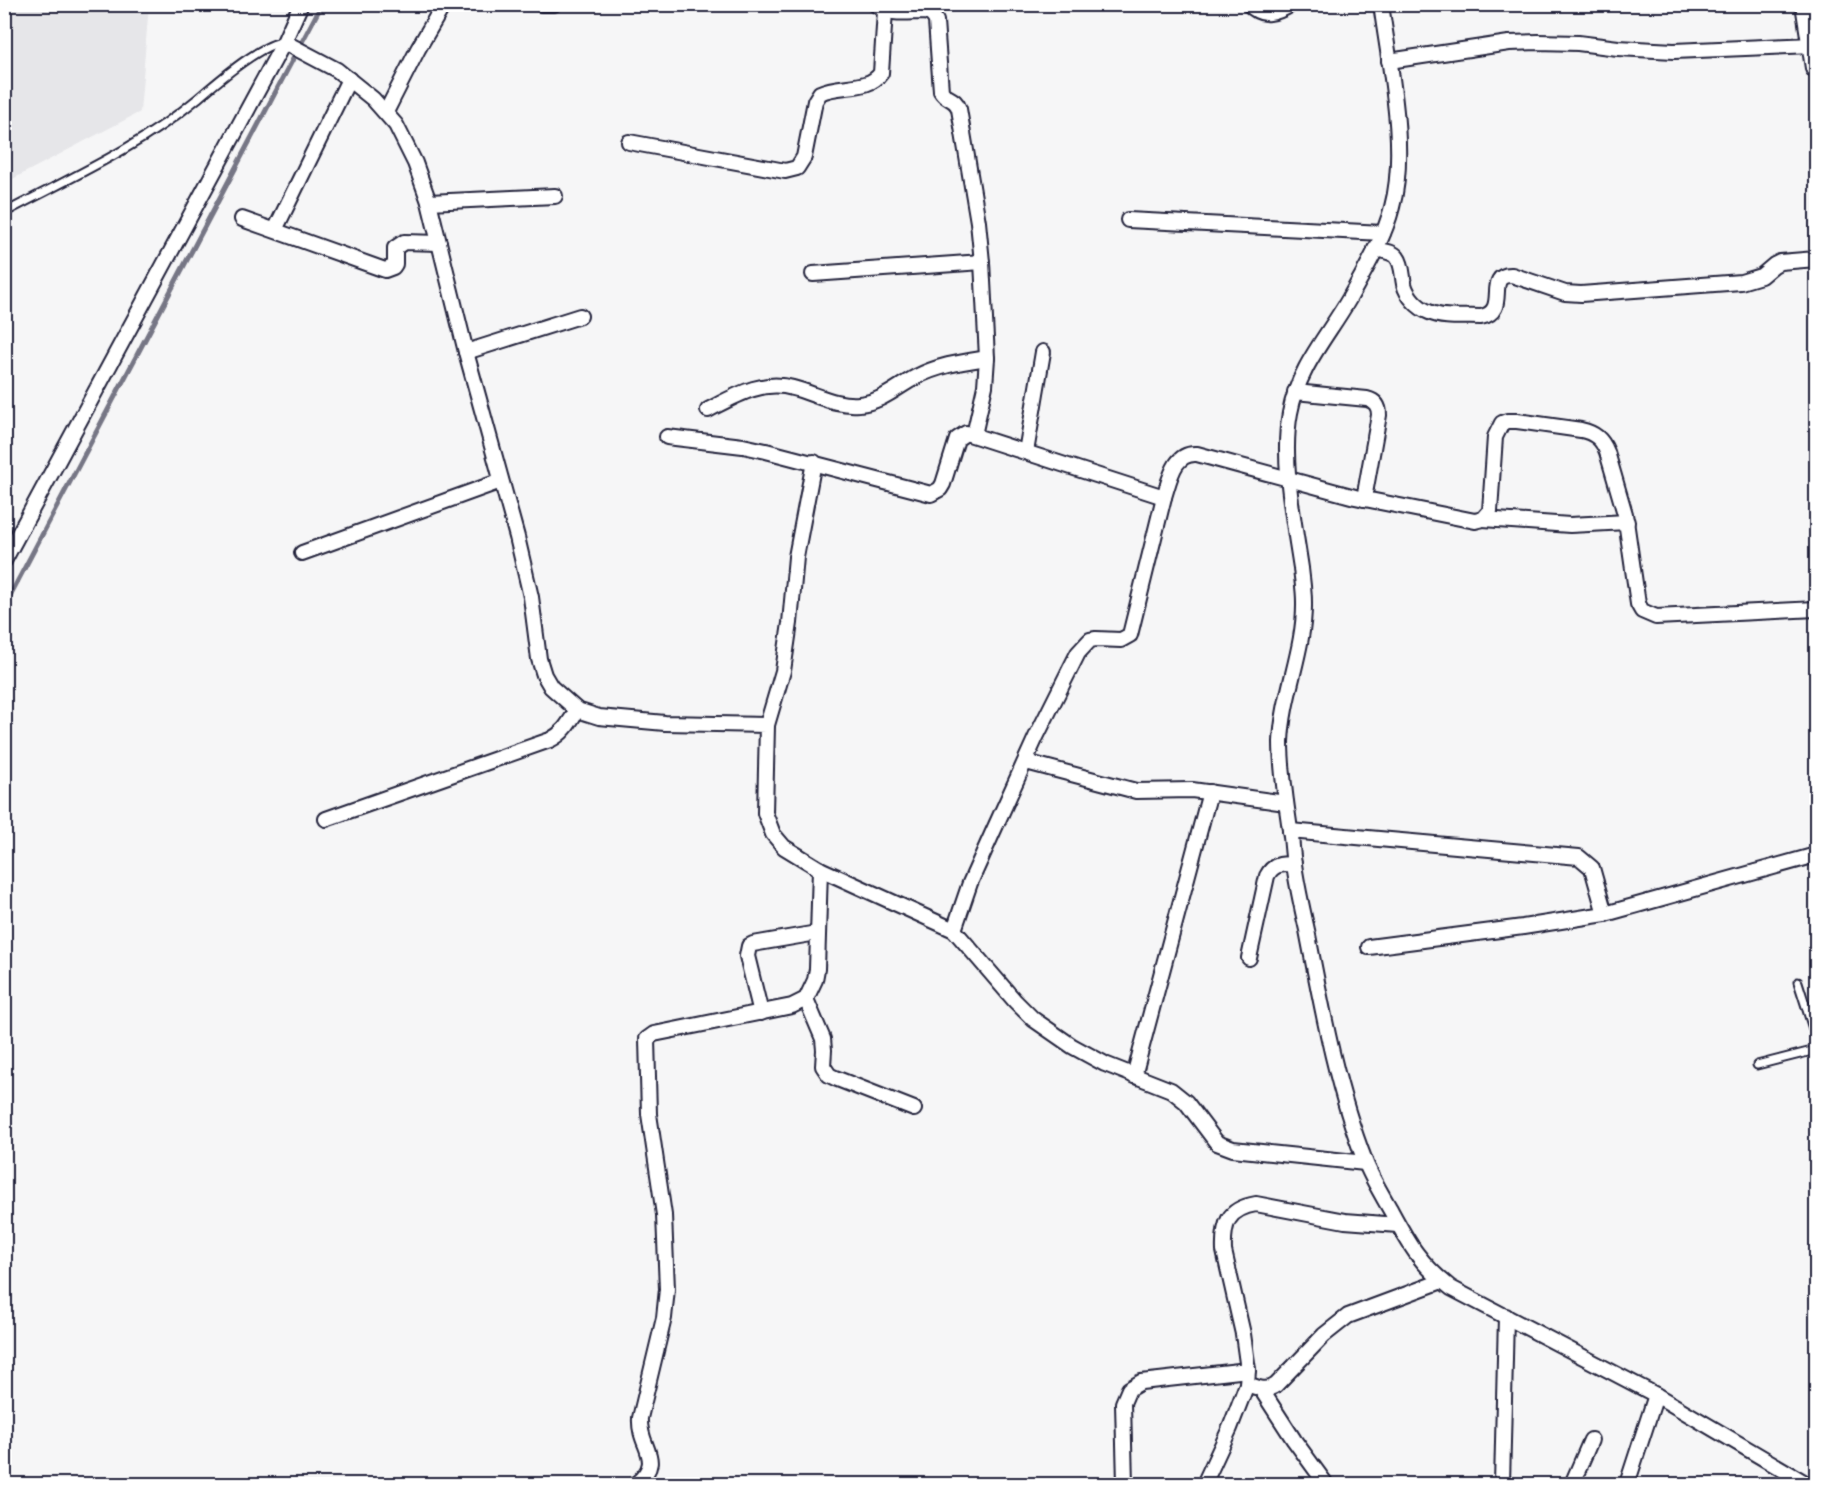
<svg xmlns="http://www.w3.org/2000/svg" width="1821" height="1489" font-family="'Playpen Sans',sans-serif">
	<rect width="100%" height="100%" fill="#f6f6f7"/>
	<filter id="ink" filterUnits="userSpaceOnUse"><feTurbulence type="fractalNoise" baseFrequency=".0167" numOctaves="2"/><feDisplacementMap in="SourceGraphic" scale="12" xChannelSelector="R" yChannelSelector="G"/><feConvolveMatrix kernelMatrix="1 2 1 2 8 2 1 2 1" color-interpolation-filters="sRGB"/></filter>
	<g filter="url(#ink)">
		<!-- built -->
		<path fill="#e6e6e9" d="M5,4L149,5L140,112L5,183Z"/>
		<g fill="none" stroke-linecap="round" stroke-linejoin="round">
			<!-- stream -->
			<path stroke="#767685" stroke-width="5" d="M4,607L322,4"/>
			<defs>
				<g id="service">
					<path d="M4,213C70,178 140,147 197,99C215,84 261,43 284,42"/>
					<path d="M1798,982L1816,1038"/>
					<path d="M1757,1065L1816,1050"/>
				</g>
				<g id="minor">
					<path d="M541,4H554"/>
					<path d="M875,4C890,16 906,12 924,12C930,13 933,15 936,21L941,91C946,100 955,97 959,109L978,222L982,262L985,319L987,358L985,386L974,435"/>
					<path d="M1249,4C1262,19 1277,13 1292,4"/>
					<path d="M1381,4C1389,64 1408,149 1392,207C1384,239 1365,270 1349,299C1327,337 1298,368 1290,413C1281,459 1294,521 1301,568C1302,579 1304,590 1304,602C1305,649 1283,693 1281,742C1281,772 1286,801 1290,830C1292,841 1292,852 1294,864C1297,886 1302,908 1307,930C1322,1008 1336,1087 1365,1161C1371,1177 1381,1193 1390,1209C1409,1244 1419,1263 1451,1288L1656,1395L1807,1484"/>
					<path d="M284,42L337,70L373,99L396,125L415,163L429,202L466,352L517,537L531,597L539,659L544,675L551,687L577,710L599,717L665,723L767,725L765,813L773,834L784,847L820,869L954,930L1015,1001L1033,1019L1072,1046L1105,1064L1171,1090L1186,1102L1217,1143L1233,1149L1365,1163"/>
					<path d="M1389,61L1509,43L1538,42L1578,43L1618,48L1674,51L1813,45"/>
					<path d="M386,112L418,49L444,4"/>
					<path d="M629,142L785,171L797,168L804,157L815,101L820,93C839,83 868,92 881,73L885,11"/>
					<path d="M429,202L555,196"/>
					<path d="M242,219L385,270L393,267L395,264V248L404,242L439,243"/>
					<path d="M1128,220L1383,233"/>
					<path d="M275,230L349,79"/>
					<path d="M1375,249C1382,251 1392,251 1397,257C1403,265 1402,275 1404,284C1407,296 1418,308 1429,312C1444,319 1465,316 1481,317C1511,311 1483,274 1512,275L1565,293L1581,294L1741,282L1761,276L1774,265L1780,262L1816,259"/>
					<path d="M813,274L982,262"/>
					<path d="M466,352L580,316"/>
					<path d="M1295,392L1367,399C1375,401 1379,406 1379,415L1364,499"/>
					<path d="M708,410C735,396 762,379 793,388C816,394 835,406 859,404C882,402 897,387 916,377C939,365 962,362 987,358"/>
					<path d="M667,437L743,446L766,451L931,494L940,489L943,484L957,439L966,433L1164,497C1170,479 1174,452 1197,454L1355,497L1475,521L1483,519L1490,511L1495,437L1502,423L1507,421H1517L1581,430C1595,433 1602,439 1607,452L1625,514L1638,604L1642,611L1656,617L1816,609"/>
					<path d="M1026,452L1043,352"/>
					<path d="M1483,519L1570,525L1627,522"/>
					<path d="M302,553L501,481"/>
					<path d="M4,561L284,42L301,4"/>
					<path d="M767,725L783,671L790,623L796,557L814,462"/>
					<path d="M1026,762L1136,791L1192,790L1286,803"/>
					<path d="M326,819L550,740C564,733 569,723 577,710"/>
					<path d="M1290,831L1579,857L1592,868L1605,914"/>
					<path d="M954,930L970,883L992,834L1036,737L1078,653L1090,640L1096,639L1121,640L1130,635L1164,497"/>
					<path d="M1369,947L1523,927L1605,914L1816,855"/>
					<path d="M1249,958L1267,876C1273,864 1281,864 1294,864"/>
					<path d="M806,999L823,1039L824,1050L823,1066L829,1075L835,1078L914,1109"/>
					<path d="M761,1013L747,956L749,946L753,944L817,933"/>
					<path d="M1134,1076L1210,792"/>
					<path d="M1247,1384C1258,1388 1266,1392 1276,1385L1324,1335L1348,1316L1442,1281"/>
					<path d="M1261,1389L1294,1440L1326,1484"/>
					<path d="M636,1484C666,1459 638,1448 640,1418L664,1318L667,1289L664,1215L649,1114L647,1039L654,1034L792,1006L806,999L815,980L817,969L820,869"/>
					<path d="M1125,1484L1123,1403L1129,1389L1141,1382L1248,1370"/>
					<path d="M1204,1484L1230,1428L1247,1384L1248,1370L1243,1334L1224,1251C1223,1224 1227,1209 1256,1204L1345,1221L1398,1225"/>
					<path d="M1502,1484L1506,1316"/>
					<path d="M1572,1484L1591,1440"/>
					<path d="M1627,1484L1656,1395"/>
				</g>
				<path id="secondary" d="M1806,4L1816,68"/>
			</defs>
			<!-- service casing -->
			<use href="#service" stroke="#22223b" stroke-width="11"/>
			<!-- minor casing -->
			<use href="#minor" stroke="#22223b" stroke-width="18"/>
			<!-- secondary casing -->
			<use href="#secondary" stroke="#22223b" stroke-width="24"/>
			<!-- service -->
			<use href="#service" stroke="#fff" stroke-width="7"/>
			<!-- minor -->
			<use href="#minor" stroke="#fff" stroke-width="14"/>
			<!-- secondary -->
			<use href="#secondary" stroke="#fff" stroke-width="20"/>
		</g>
	</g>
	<!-- margin -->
	<rect width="1821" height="1489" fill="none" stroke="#fff" stroke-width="24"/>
	<rect x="12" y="12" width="1797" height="1465" fill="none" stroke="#22223b" stroke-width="2" filter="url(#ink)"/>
</svg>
